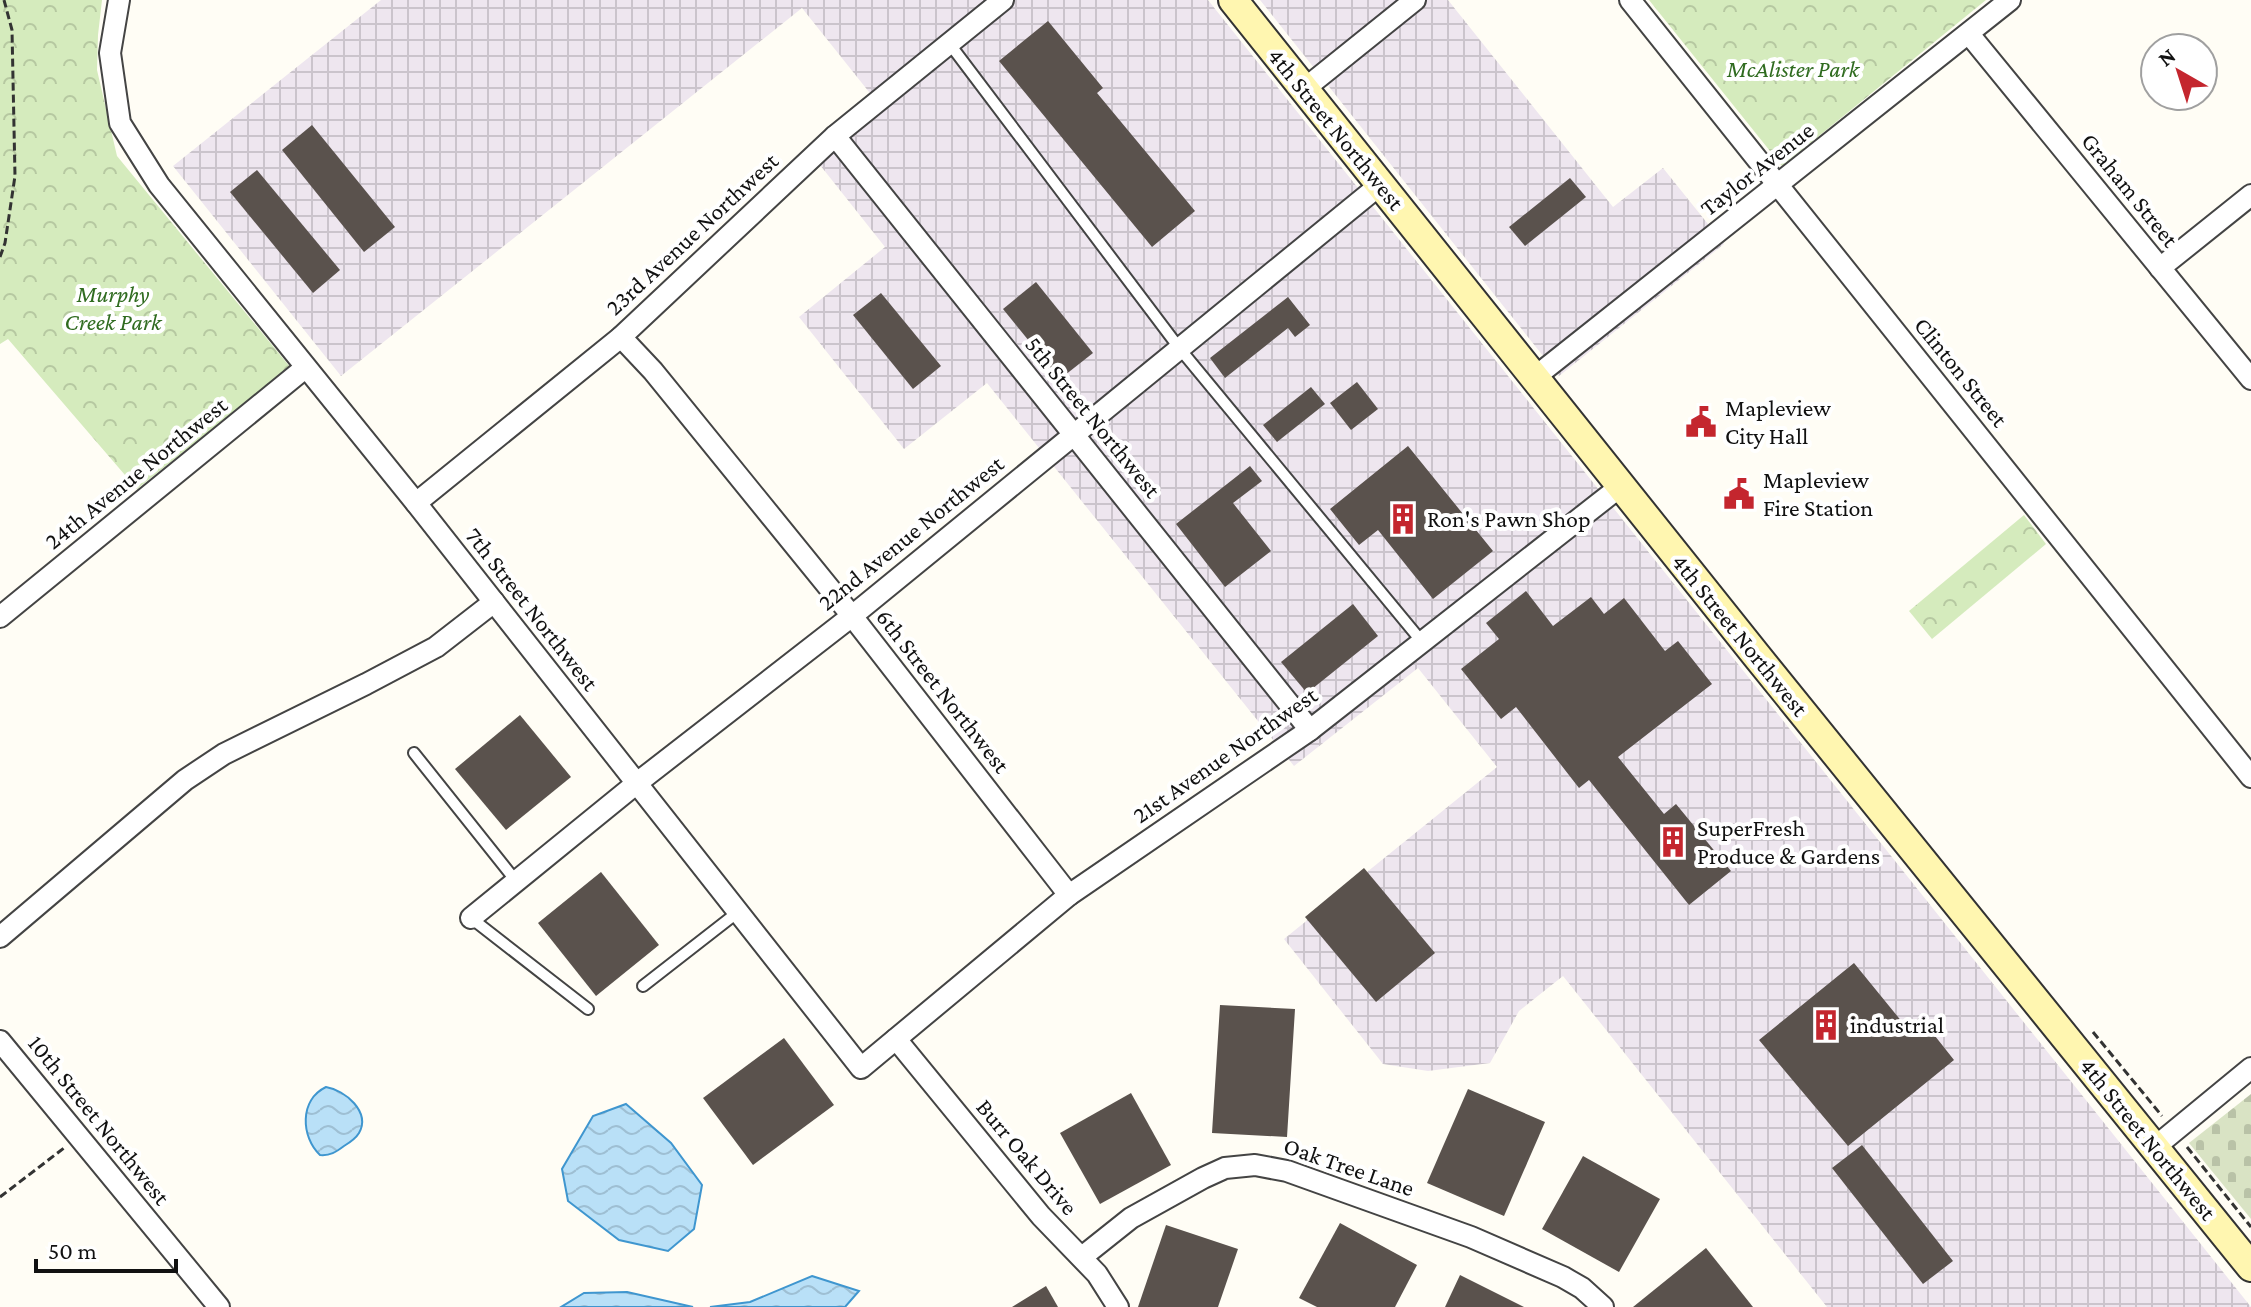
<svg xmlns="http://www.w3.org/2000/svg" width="2251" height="1307" font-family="'Crimson Pro',serif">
	<defs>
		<pattern id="industrial-grid" width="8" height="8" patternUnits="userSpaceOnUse" patternTransform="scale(2)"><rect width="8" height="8" fill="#eee6ef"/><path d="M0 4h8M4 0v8" fill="none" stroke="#cbc4cc"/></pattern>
		<pattern id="cemetery-stones" width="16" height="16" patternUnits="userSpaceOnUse" patternTransform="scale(2)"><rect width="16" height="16" fill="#d9e3c4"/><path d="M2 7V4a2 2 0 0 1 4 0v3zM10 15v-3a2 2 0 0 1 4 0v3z" fill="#b9c2a7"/></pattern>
		<pattern id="park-crowns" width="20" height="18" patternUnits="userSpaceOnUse" patternTransform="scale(2)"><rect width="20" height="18" fill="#d5ebbd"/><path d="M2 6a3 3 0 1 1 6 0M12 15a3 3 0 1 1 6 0" fill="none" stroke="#b6c8a1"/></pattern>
		<pattern id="water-waves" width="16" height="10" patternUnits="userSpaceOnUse" patternTransform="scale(2)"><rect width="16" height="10" fill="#b9e0f7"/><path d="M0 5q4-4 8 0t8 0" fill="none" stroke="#9ebfd3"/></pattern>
	</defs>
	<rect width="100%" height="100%" fill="#fffdf5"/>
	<!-- industrial -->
	<g fill="url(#industrial-grid)">
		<path d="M381,0H1208L2251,1307H1827L1563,976L1519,1011L1490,1063L1428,1071L1383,1064L1284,939L1497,767L1418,668L1294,766L987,383L904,449L799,317L885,247L816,160L881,107L802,8L341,376L173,166Z"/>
		<path d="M1260,0H1448L1613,207L1663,168L1724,244L1559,376Z"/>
	</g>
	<!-- cemetery -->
	<path fill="url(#cemetery-stones)" d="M2251,1094V1219L2189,1143Z"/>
	<!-- park -->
	<g fill="url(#park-crowns)">
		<path d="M0,0H102L98,35L97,70L117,156L290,367L137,489L8,339L0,344Z"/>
		<path d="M1649,0H1986L1782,166Z"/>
		<path d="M2024,515L2046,544L1932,639L1909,611Z"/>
	</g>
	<!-- water -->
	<g fill="url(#water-waves)" stroke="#3f96cf" stroke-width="2">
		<path d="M326,1087C345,1090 371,1112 359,1133C356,1138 349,1143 344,1146C336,1152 330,1156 320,1155C301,1137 299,1100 326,1087Z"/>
		<path d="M626,1104L671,1143L702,1185L694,1229L668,1251L619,1240L568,1201L562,1169L593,1116Z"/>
		<path d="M812,1276L859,1291L845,1307H710L750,1302Z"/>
		<path d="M627,1292L693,1307H561L584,1293Z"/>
	</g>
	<!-- building -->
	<g fill="#5a524d">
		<path d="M1048,21L1103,88L1097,93L1195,211L1152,247L999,61Z"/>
		<path d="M312,125L395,227L364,252L282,150Z"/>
		<path d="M257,170L340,270L313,293L230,192Z"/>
		<path d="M1570,178L1586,197L1525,246L1509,227Z"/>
		<path d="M1036,282L1093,353L1060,379L1003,309Z"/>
		<path d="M881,293L941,366L913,389L853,315Z"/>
		<path d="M1288,297L1310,325L1295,337L1288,328L1225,378L1210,358Z"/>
		<path d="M1357,382L1378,409L1351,430L1330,403Z"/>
		<path d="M1311,387L1325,404L1277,442L1263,425Z"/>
		<path d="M1408,446L1493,551L1433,599L1378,530L1359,545L1330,509Z"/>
		<path d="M1250,466L1262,481L1233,503L1271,551L1225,587L1176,524Z"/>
		<path d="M1526,591L1553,626L1591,597L1604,614L1624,598L1665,651L1678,641L1712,684L1618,757L1664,814L1676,804L1731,871L1689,905L1589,780L1579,788L1516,707L1501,719L1461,669L1499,639L1486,623Z"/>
		<path d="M1353,604L1378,636L1307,693L1281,662Z"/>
		<path d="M520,715L571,777L506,830L455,769Z"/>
		<path d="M1364,868L1435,953L1376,1002L1305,917Z"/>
		<path d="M601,872L659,945L596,996L538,923Z"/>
		<path d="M1854,963L1907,1028L1920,1017L1954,1060L1848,1146L1759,1040Z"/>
		<path d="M1220,1005L1295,1009L1287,1137L1212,1133Z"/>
		<path d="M784,1038L834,1105L753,1165L703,1098Z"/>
		<path d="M1468,1089L1545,1122L1504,1216L1427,1183Z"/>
		<path d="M1131,1093L1171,1165L1100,1204L1060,1133Z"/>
		<path d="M1862,1145L1953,1261L1923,1284L1832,1168Z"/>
		<path d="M1583,1156L1660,1199L1619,1272L1542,1229Z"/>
		<path d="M1340,1223L1417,1265L1395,1307H1317L1299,1298Z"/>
		<path d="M1166,1225L1238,1249L1218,1307H1138Z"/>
		<path d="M1706,1248L1753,1307H1633Z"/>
		<path d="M1460,1275L1524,1307H1445Z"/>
		<path d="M1046,1286L1058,1307H1012Z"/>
	</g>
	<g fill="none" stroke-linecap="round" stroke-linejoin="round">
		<defs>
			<g id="lane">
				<path d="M949,43L1180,349L1423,643"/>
				<path d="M414,753L516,881"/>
				<path d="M471,918L588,1009"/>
				<path d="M643,986L738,912"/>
			</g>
			<g id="street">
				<path d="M119,0L110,53L120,123L159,185L416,503L861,1068L1069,895L1310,730L1621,486"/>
				<path d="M1630,0L2251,777"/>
				<path d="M1969,34L2251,379"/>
				<path d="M1303,90L1415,0"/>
				<path d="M835,136L1310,730"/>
				<path d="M2160,268L2251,195"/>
				<path d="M621,337L653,371L852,616L1069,895"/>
				<path d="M1535,377L2010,0"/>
				<path d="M416,503L621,337L835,136L1003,0"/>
				<path d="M0,617L305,368"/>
				<path d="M471,918L637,783L852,616L1381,184"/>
				<path d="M0,937L185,780L224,754L366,684L436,647L494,602"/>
				<path d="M896,1039L1041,1216L1097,1274L1118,1307"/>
				<path d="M0,1041L219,1307"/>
				<path d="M2155,1147L2251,1068"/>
				<path d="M1082,1257L1131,1218L1203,1178L1225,1168L1255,1165L1287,1171L1471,1237L1563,1277L1582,1288L1603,1307"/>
			</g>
			<path id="secondary" d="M1233,0L1756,655L2251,1267"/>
		</defs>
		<!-- lane casing -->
		<use href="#lane" stroke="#444" stroke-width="14"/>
		<!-- street casing -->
		<use href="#street" stroke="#444" stroke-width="24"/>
		<!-- secondary casing -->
		<use href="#secondary" stroke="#333" stroke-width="32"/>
		<!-- path -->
		<g stroke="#333" stroke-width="3" stroke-dasharray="8 4" stroke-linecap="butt">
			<path d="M0,257L5,243L15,176L12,30L4,0"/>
			<path d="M2093,1032L2162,1116"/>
			<path d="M2187,1147L2251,1227"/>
			<path d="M0,1197L64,1148"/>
		</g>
		<!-- lane -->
		<use href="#lane" stroke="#fff" stroke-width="10"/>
		<!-- street -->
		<use href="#street" stroke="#fff" stroke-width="20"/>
		<!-- secondary -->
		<use href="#secondary" stroke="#fff6b0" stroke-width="28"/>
	</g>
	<!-- icons -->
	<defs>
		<symbol id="civic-bare" viewBox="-9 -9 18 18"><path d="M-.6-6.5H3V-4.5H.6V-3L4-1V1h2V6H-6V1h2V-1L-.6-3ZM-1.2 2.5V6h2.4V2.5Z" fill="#c4262e" stroke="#fff" stroke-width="2.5" paint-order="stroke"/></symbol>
		<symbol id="building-bare" viewBox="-9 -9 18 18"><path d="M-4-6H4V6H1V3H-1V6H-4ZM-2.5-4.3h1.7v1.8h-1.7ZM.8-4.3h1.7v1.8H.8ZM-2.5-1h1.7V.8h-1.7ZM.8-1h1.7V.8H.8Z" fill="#c4262e" stroke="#fff" stroke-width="2.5" paint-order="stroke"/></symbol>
	</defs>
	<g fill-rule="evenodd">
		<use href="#civic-bare" x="1679" y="400" width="44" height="44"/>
		<use href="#civic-bare" x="1717" y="472" width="44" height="44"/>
		<use href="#building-bare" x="1381" y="497" width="44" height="44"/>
		<use href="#building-bare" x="1651" y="820" width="44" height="44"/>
		<use href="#building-bare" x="1804" y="1003" width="44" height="44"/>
	</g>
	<g text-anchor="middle" stroke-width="8" stroke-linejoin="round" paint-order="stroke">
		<!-- park labels -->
		<g font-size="24" font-style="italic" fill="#2f6b1f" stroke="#fff">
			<text x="1793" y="77">McAlister Park</text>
			<text x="113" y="302">Murphy<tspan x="113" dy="28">Creek Park</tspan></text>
		</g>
		<!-- street labels -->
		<g font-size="24" fill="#111" stroke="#fff">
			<text transform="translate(1336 129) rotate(51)" y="8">4th Street Northwest</text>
			<text transform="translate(1757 169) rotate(-38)" y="8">Taylor Avenue</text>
			<text transform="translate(2130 190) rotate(51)" y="8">Graham Street</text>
			<text transform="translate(692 234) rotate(-43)" y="8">23rd Avenue Northwest</text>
			<text transform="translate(1961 372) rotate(51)" y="8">Clinton Street</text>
			<text transform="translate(1093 417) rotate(51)" y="8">5th Street Northwest</text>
			<text transform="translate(136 473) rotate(-39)" y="8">24th Avenue Northwest</text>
			<text transform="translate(911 533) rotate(-39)" y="8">22nd Avenue Northwest</text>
			<text transform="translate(532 609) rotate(52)" y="8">7th Street Northwest</text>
			<text transform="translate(1740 635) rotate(51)" y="8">4th Street Northwest</text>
			<text transform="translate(943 691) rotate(52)" y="8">6th Street Northwest</text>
			<text transform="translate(1225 755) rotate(-35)" y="8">21st Avenue Northwest</text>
			<text transform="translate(99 1120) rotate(51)" y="8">10th Street Northwest</text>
			<text transform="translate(2148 1139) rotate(51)" y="8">4th Street Northwest</text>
			<text transform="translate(1027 1157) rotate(50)" y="8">Burr Oak Drive</text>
			<text transform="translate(1349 1167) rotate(19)" y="8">Oak Tree Lane</text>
		</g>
		<!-- poi labels -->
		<g font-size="24" fill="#111" stroke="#fff" text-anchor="start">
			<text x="1725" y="416">Mapleview<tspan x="1725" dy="28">City Hall</tspan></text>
			<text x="1763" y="488">Mapleview<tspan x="1763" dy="28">Fire Station</tspan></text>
			<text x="1427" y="527">Ron's Pawn Shop</text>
			<text x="1697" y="836">SuperFresh<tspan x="1697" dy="28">Produce &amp; Gardens</tspan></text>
			<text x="1850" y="1033">industrial</text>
		</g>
	</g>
	<!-- north arrow -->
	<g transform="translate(2179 72) rotate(321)"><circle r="38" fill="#ffffff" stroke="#a0a0a0" stroke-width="2"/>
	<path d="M0-6L14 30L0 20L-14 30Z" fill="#c4262e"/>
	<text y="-12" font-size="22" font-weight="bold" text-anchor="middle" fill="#111111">N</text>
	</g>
	<!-- scale -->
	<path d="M36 1259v12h140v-12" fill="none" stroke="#111111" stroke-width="4"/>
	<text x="48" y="1259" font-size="24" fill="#111111" stroke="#ffffff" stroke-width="6" paint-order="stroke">50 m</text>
</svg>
